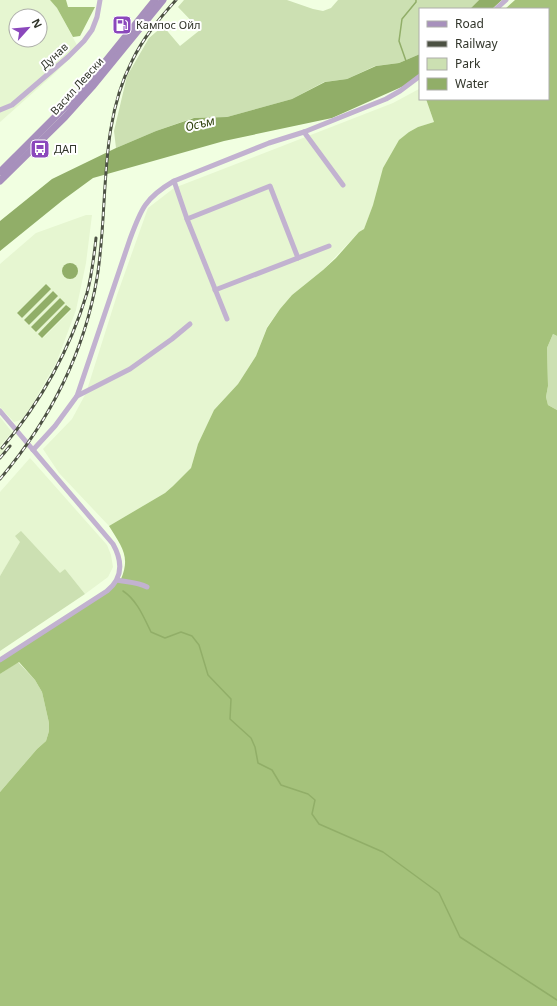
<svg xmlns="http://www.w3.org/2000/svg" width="557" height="1006" font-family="'Noto Sans',sans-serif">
	<rect width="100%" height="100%" fill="#f1ffe1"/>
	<!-- built -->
	<g fill="#e6f6d1" fill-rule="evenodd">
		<path d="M0,0H50L57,8L79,49L54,74L0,122ZM16,16H40V40H16Z"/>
		<path d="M419,89L420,99H426L434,122L418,127L409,132L373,205L364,229L359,232L323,270L292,295L280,309L267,327L256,356L238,384L214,410L198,444L191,468L173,486L165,493L109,526L59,473L43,449L72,419L86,393L117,295L148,208L174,188L393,103Z"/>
		<path d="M86,215H92L86,263L76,310L57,361L29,410L21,420L14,422L0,407V264L36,233ZM67,263L73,264L77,269V271L73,277L69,278L65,276L62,270L64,266ZM46,284L50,289L22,318L17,313ZM53,291L57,296L29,325L24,320ZM60,298L64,303L35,331ZM66,305L71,310L43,338Z"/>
		<path d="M0,417L12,432L0,446L4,450L0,455Z"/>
		<path d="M30,458L107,545L111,555L113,567L108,577L85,594L65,569L61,574L21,542L0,576V492Z"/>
	</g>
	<!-- green -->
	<g fill="#cce0b2">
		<path d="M184,0H287L313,9L323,11L331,8L338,0H479L470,9H420V54L399,63L375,66L347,79L324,82L292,99L227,117L193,118L156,131L116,148L114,131L127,76L149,38L163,26L180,46L200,30L178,7Z"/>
		<path d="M553,334L557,336V410L548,405L546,397L548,386L547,348Z"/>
		<path d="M21,531L60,573L65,569L85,594L0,651V576L20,542L15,536Z"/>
		<path d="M18,662L35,680L42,692L49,723V731L46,741L37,749L0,792V674Z"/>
	</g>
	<!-- forest -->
	<g fill="#a5c27b">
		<path d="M50,0H66L68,7H95L80,36L73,37L57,8Z"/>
		<path d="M515,0H557V336L553,334L547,348L548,386L546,397L548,405L557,410V1006H0V792L37,749L46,741L49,731V723L42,692L35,680L19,662L0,674V662L121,579C131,556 121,546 109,526L165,493L173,486L191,468L198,444L214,410L238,384L256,356L267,328L280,309L292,295L323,270L336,258L359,232L364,229L373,205L383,168L399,140L409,132L418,127L434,122L426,99H548V9H505Z"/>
	</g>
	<!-- water -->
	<g fill="#91ae68">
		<path d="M479,0H502L492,9H470Z"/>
		<path d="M420,54V74L406,85L332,118L224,141L93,178L63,200L0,251V221L52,179L116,148L156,131L194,118L227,117L292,99L325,82L347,79L376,66L399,63Z"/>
		<circle cx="70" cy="271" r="8"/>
		<path d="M46,284L51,289L22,318L17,313Z"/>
		<path d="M53,291L58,296L29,325L24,320Z"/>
		<path d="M60,298L65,303L36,332L31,327Z"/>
		<path d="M66,305L71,309L42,338L38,334Z"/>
	</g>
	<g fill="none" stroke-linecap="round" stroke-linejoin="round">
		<!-- stream -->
		<g stroke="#91ae68" stroke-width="1.5">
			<path d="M406,61L399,41L402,19L416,2V0"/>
			<path d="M123,591C137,600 144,618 151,632L165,638L181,632L192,636L199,645L208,675L231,699L230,719L251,738L255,747L258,763L272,770L281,785L308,794L315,800L312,814L319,824L383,852L439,893L460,937L557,1000"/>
		</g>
		<!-- street -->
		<g stroke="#c2b2d0" stroke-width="5">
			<path d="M496,9L506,0"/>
			<path d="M0,110L12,105L68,57L84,41L92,30L97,17L100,0"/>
			<path d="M304,132L343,185"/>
			<path d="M174,181L187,219L227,319"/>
			<path d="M187,219L270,186L298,258"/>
			<path d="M215,290L329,246"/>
			<path d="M77,396L130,369L172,339L190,324"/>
			<path d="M0,411L113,544C123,562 123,578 107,591L0,660"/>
			<path d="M33,450L55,426L77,396L130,239C141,209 145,198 174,181L269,143L304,132L386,99L400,91L420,76"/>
			<path d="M117,580C127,582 138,582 147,587"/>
		</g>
		<!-- secondary -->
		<g stroke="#a790bc" stroke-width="7">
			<path d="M0,172L60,112L88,83L155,0"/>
			<path d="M0,181L65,117L92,87L163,0"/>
		</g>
		<defs>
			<g id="rail">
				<path d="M2,448C40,403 70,349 87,293C92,275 94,256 96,238"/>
				<path d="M0,458L10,446"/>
				<path d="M0,479C50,420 84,354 97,278C109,207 98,127 132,61C143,38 159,19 176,0"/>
			</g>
		</defs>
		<!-- rail casing -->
		<use href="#rail" stroke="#4c5143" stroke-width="3"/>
		<!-- rail -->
		<use href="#rail" stroke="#fff" stroke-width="1.5" stroke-dasharray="4.5" stroke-linecap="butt"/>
	</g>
	<!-- icons -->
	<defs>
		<symbol id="fuel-square" viewBox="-11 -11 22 22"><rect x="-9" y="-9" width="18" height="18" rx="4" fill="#8b48bc" stroke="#fff"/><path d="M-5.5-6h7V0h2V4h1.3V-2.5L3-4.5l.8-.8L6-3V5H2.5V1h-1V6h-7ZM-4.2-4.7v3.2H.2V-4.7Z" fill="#fff"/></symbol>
		<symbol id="bus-square" viewBox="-11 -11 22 22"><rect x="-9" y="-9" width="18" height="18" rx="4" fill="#8b48bc" stroke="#fff"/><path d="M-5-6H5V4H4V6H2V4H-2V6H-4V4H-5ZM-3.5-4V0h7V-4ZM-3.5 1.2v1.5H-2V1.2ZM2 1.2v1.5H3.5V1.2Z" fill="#fff"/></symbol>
	</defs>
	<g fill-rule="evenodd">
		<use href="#fuel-square" x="111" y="14" width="22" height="22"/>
		<use href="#bus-square" x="29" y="138" width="22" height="22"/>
	</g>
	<g text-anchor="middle" stroke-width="4" stroke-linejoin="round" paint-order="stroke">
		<!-- poi labels -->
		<g font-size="11" fill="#31352a" stroke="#fff" text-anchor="start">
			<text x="136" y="29">Кампос Ойл</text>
			<text x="54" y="153">ДАП</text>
		</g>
		<!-- street labels -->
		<g font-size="11" fill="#31352a" stroke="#fff">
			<text transform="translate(54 56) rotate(-42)" y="4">Дунав</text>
			<text transform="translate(77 86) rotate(-48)" y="4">Васил Левски</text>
		</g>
		<!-- water labels -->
		<g font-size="12" font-style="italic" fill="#2c3e09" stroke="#fff">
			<text transform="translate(200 124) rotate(-14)" y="4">Осъм</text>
		</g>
	</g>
	<!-- legend -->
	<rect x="419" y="8" width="130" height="92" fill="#ffffff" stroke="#adaeaa"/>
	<rect x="427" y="21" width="20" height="6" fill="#a790bc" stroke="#adaeaa"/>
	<text x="455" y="28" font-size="12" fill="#31352a">Road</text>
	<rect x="427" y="41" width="20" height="6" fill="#4c5143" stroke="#adaeaa"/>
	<text x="455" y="48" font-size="12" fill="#31352a">Railway</text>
	<rect x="427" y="58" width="20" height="12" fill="#cce0b2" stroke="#adaeaa"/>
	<text x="455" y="68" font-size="12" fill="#31352a">Park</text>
	<rect x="427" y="78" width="20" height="12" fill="#91ae68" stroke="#adaeaa"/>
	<text x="455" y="88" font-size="12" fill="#31352a">Water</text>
	<!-- north arrow -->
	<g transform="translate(28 28) rotate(63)"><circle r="19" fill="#ffffff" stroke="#adaeaa"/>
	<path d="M0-3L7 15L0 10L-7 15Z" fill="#8b48bc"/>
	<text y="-6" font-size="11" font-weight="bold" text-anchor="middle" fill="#31352a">N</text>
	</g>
</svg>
